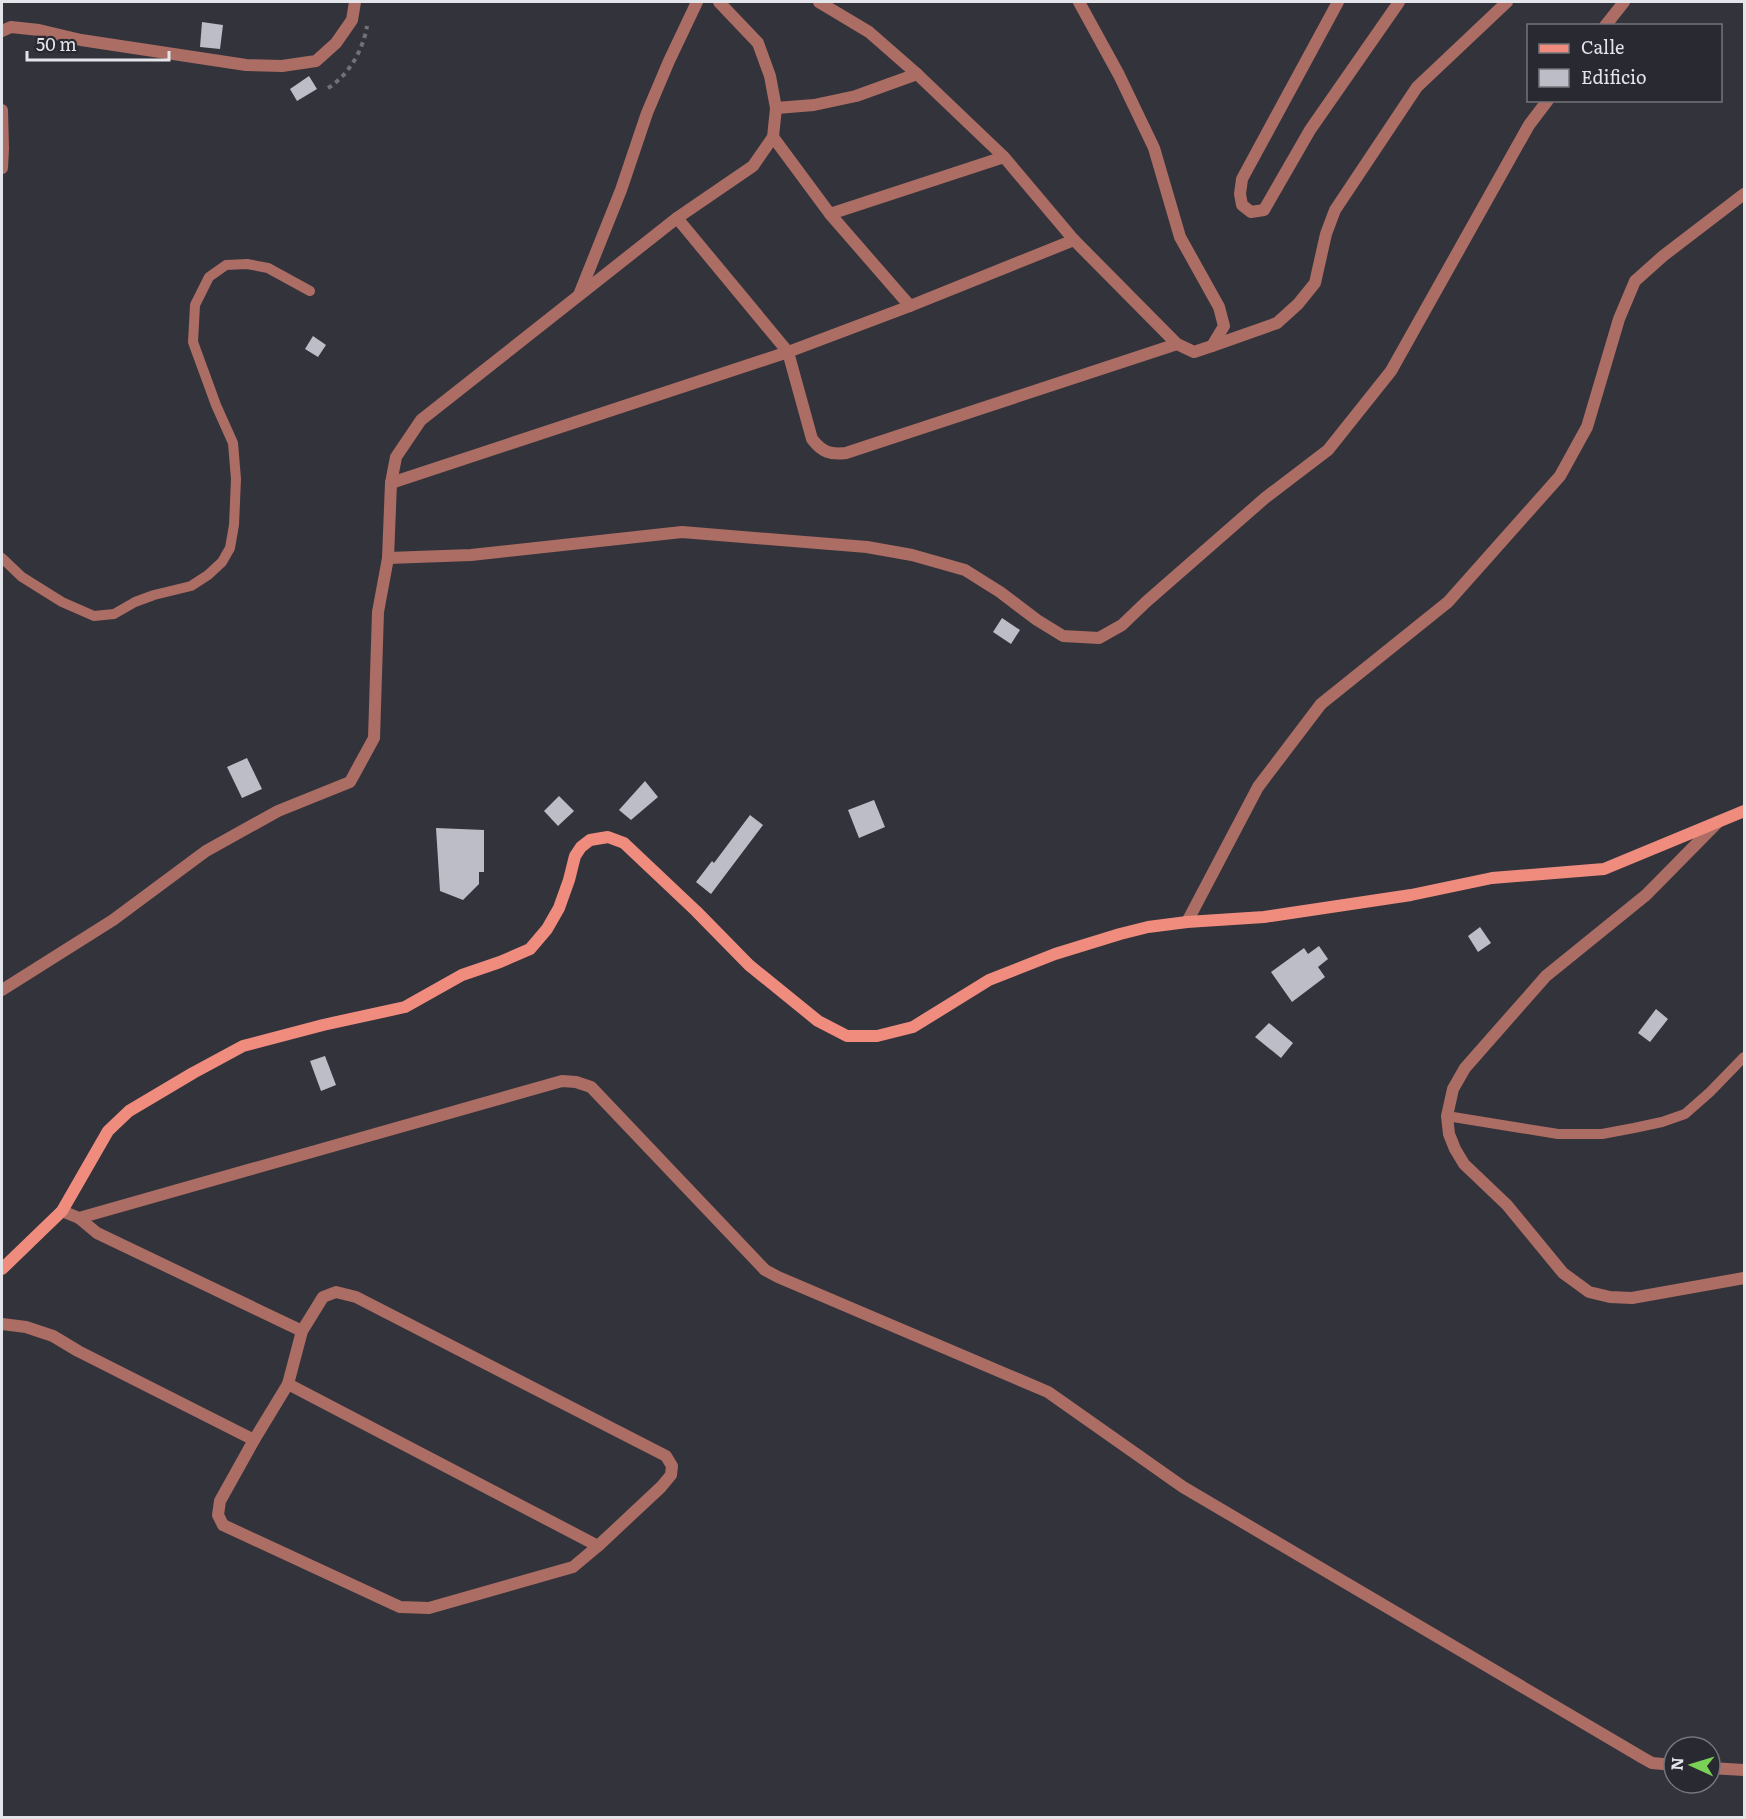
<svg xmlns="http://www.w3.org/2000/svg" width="1746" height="1819" font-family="Literata,serif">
	<rect width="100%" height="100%" fill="#33333b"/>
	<!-- building -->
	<g fill="#bcbdc7">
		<path d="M202,22L223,25L220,49L200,47Z"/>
		<path d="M309,76L317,89L297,101L290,89Z"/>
		<path d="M313,336L326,345L318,357L305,349Z"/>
		<path d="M1002,618L1020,630L1011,644L993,632Z"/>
		<path d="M247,758L262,789L242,798L227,767Z"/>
		<path d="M645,781L658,797L631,820L619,810Z"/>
		<path d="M559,796L574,811L558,826L544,811Z"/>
		<path d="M874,800L885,827L859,838L848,810Z"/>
		<path d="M750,815L763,825L711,894L696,882L712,861L714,863Z"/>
		<path d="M436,828L484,830V872H479V884L463,900L440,891Z"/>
		<path d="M1480,927L1491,943L1478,952L1468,936Z"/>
		<path d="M1319,946L1328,959L1318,967L1325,977L1292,1002L1271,972L1304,948L1308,954Z"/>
		<path d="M1656,1009L1668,1019L1650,1042L1638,1033Z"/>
		<path d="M1269,1023L1293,1043L1281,1058L1255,1037Z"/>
		<path d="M325,1056L336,1085L321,1091L310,1061Z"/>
	</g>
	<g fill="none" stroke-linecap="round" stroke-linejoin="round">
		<!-- path -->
		<path stroke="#717279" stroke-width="4" stroke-dasharray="4.5 4.5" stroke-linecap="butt" d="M328,88C349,75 363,50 367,26"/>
		<!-- lane -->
		<g stroke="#ac6d64" stroke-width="10">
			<path d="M2,558L22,577L62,602L94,616L114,614L135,602L154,595L191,586L208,575L222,562L230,548L234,525L236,479L233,443L216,405L193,342L195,305L209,277L226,265L247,264L268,268L310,291"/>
			<path d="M1447,1116L1558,1134H1602L1634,1128L1662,1122L1685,1114L1710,1092L1744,1057"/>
		</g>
		<!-- street -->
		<g stroke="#ac6d64" stroke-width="12">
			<path d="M819,2L869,32L917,74L1004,157L1074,240L1177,344L1194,352L1212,346L1224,326L1219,307L1180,237L1154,148L1119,75L1079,2"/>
			<path d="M1338,2L1242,179L1240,194L1242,205L1251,212L1264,210L1310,130L1399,2"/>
			<path d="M1605,26L1624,2"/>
			<path d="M2,31L11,27L39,30L81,40L246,65L282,66L316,61L336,43L352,20L355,2"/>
			<path d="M776,108L814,105L856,96L917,74"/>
			<path d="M2,110L3,149L2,168"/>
			<path d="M773,137L830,214L910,306"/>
			<path d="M830,214L1004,157"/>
			<path d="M677,218L788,352L812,439C822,452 830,455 846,453L1177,344"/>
			<path d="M579,295L621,190L647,113L669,61L697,2"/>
			<path d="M1212,346L1277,323L1298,304L1315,283L1326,234L1335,210L1417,87L1507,2"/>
			<path d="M391,483L788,352L910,306L1074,240"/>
			<path d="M388,558L471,555L682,532L867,547L912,555L965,570L1000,592L1037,620L1063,636L1099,638L1122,625L1146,602L1265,498L1328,450L1391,371L1529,125L1548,100"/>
			<path d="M1718,822L1646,895L1546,976L1465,1068L1453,1089L1447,1116L1449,1134L1455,1149L1464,1164L1507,1205L1563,1273L1589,1292L1610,1297L1632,1298L1744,1278"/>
			<path d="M1187,922L1258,787L1321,704L1448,602L1560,476L1587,427L1619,319L1635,281L1663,256L1744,194"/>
			<path d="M2,990L113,920L206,851L278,811L350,782L374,738L378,612L388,558L391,483L396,457L421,420L677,218L753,166L773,137L776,108L770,76L758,43L719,2"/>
			<path d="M62,1211L79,1218L562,1081L576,1082L591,1087L765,1270L778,1277L1048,1392L1183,1487L1643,1758L1652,1763L1674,1765"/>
			<path d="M79,1218L97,1233L302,1331"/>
			<path d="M336,1292L356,1297L666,1456L672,1466L671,1475L661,1487L598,1546L573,1567L429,1608L400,1607L223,1525L218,1515L220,1501L254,1440L288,1384L302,1331L323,1297Z"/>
			<path d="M2,1324L26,1327L53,1336L78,1351L254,1440"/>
			<path d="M288,1384L598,1546"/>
			<path d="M1710,1768L1744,1770"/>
		</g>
		<!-- secondary -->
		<path stroke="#ef8c7e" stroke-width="12" d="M2,1269L62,1211L108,1131L129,1111L193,1073L243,1046L323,1025L405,1007L462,975L500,962L530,949L547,929L559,908L569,880L575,856L581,847L590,840L608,837L624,843L696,911L749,965L818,1021L847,1036H877L913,1027L989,980L1055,954L1120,934L1148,927L1187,922L1264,917L1411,895L1492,878L1604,869L1744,811"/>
	</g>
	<!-- border -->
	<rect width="1746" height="1819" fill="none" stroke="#e4e5ea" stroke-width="6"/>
	<!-- legend -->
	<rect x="1527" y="24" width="195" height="78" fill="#292931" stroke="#74747b" stroke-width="1.5"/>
	<rect x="1539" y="44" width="30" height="9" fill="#ef8c7e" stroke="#74747b" stroke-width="1.5"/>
	<text x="1581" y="54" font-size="18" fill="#e4e5ea">Calle</text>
	<rect x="1539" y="69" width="30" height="18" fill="#bcbdc7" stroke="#74747b" stroke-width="1.5"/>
	<text x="1581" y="84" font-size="18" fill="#e4e5ea">Edificio</text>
	<!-- north arrow -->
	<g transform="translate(1692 1765) rotate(274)"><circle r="28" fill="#292931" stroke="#74747b" stroke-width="1.5"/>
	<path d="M0-4.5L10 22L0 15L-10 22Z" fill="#79d158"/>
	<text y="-9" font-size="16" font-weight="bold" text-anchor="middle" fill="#e4e5ea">N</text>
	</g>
	<!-- scale -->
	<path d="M27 51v9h142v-9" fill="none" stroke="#e4e5ea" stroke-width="3"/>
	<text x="36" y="51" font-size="18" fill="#e4e5ea" stroke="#292931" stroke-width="4.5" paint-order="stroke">50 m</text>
</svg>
